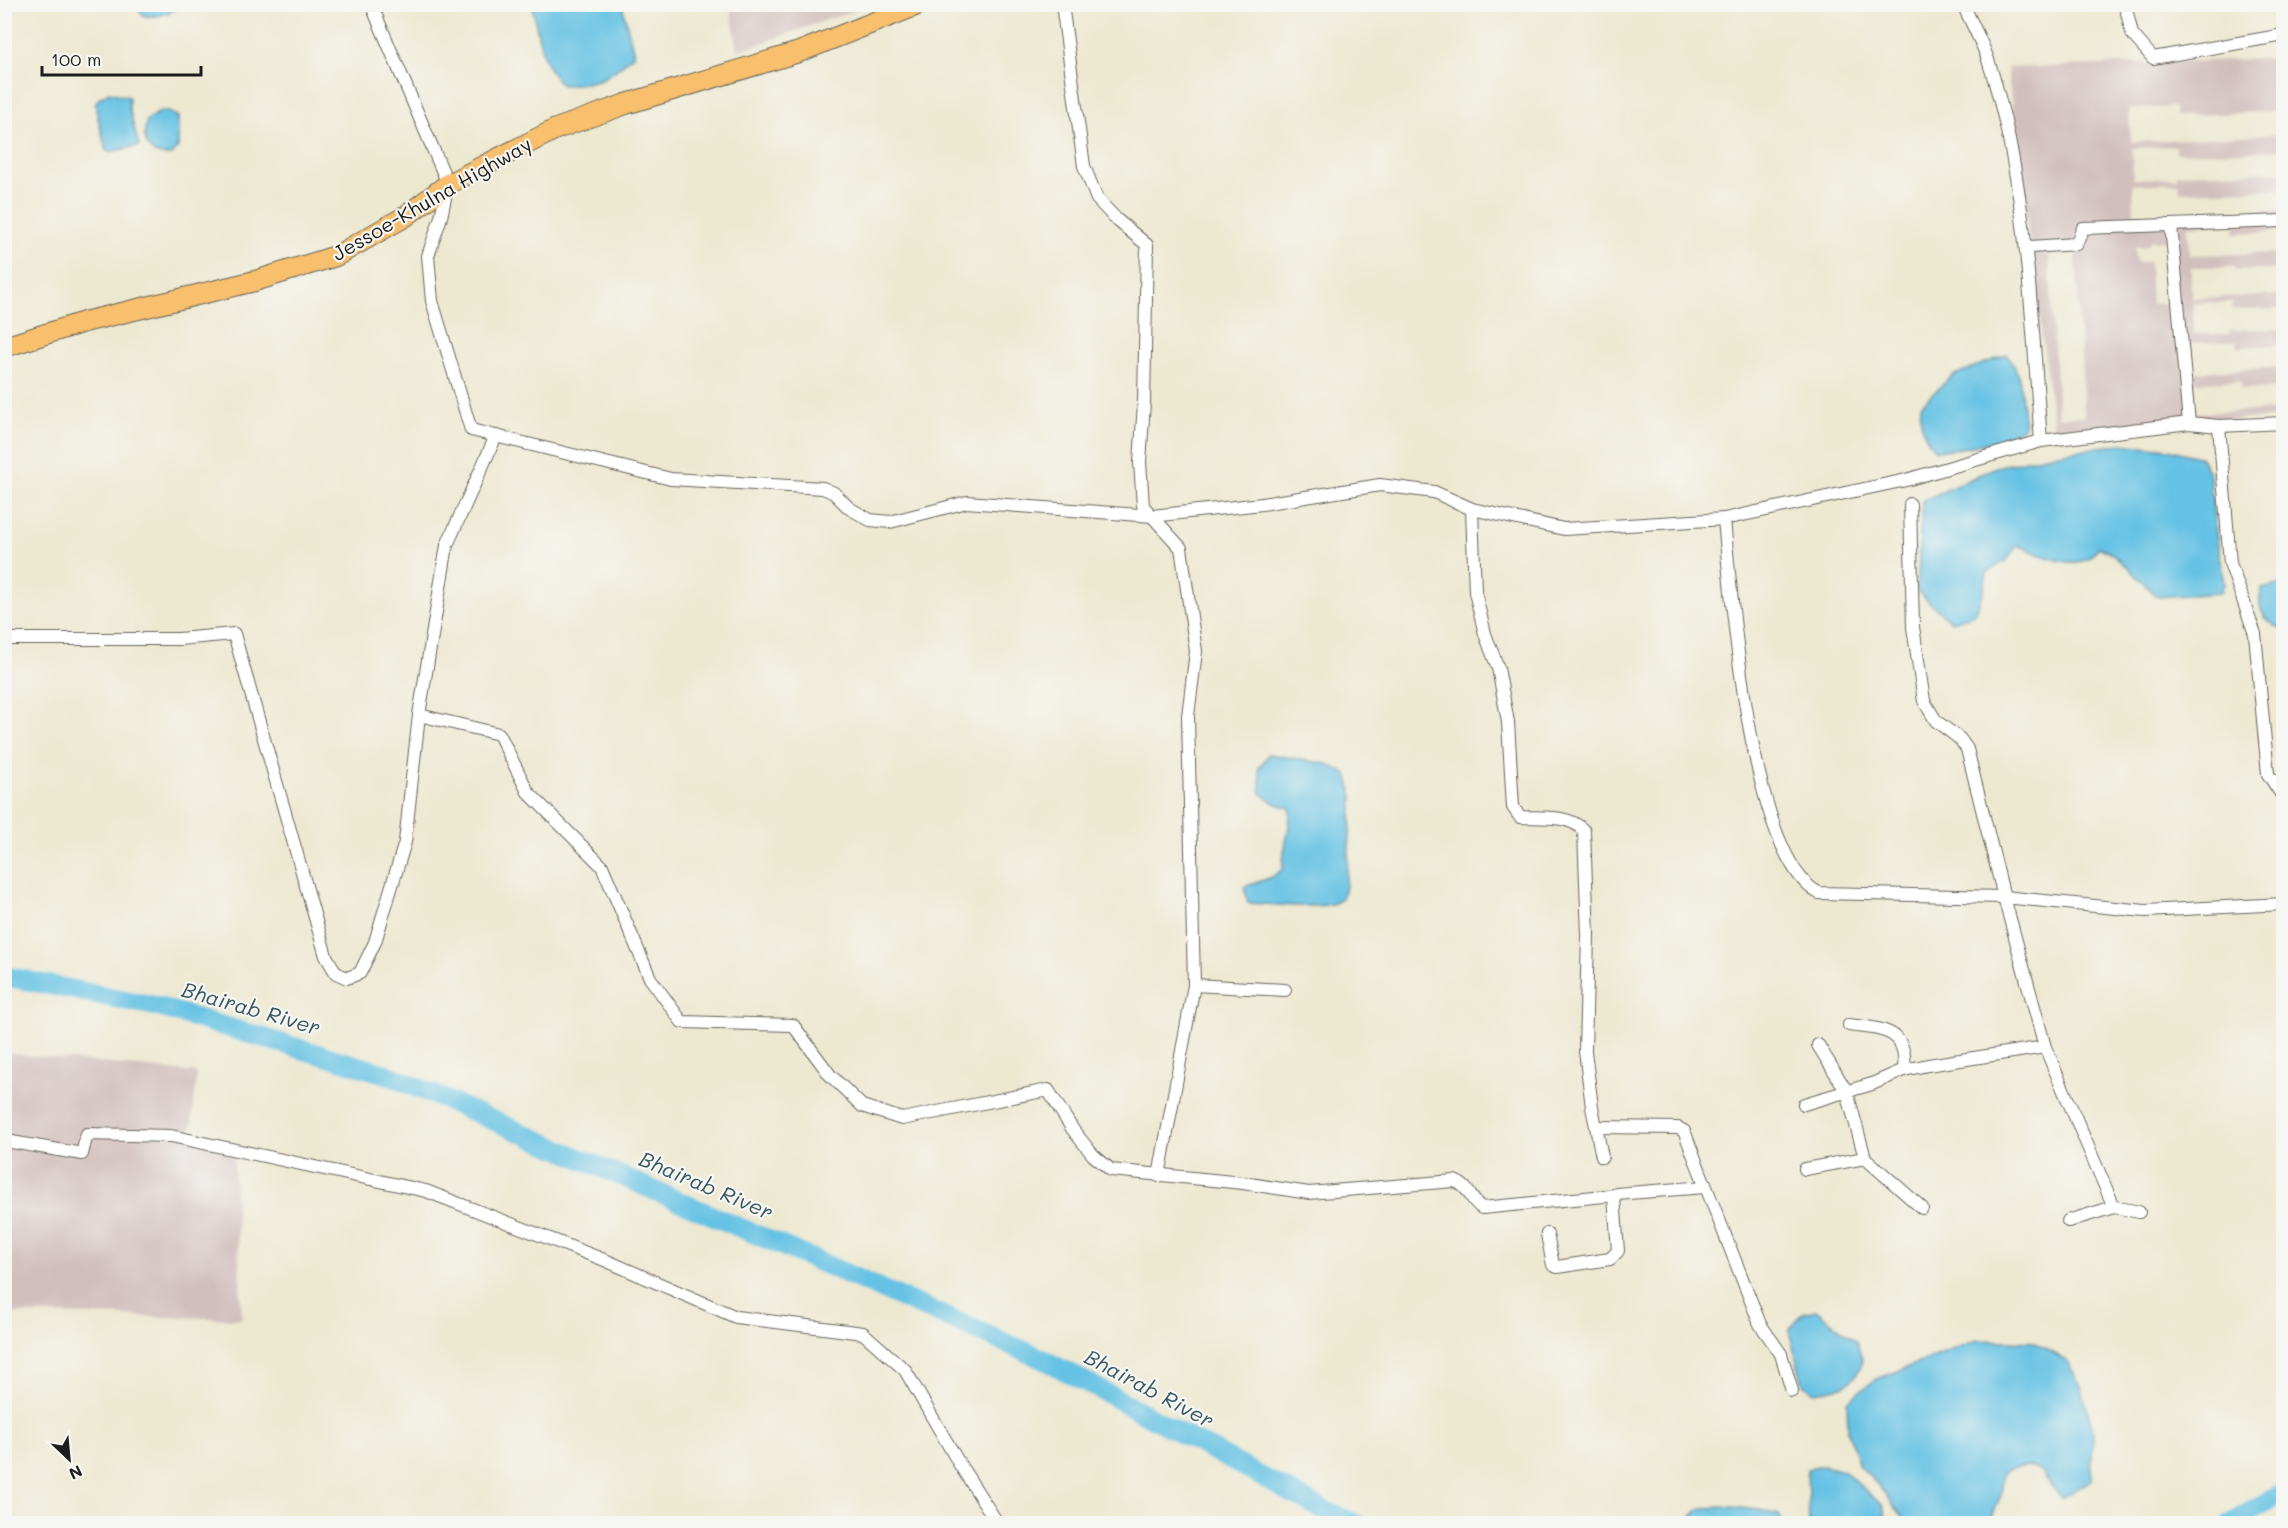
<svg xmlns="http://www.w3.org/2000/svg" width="2288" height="1528" font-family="Mali,sans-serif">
	<rect width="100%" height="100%" fill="#f6f6f2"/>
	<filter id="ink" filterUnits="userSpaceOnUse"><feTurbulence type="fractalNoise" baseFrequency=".0167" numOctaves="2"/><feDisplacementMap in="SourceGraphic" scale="12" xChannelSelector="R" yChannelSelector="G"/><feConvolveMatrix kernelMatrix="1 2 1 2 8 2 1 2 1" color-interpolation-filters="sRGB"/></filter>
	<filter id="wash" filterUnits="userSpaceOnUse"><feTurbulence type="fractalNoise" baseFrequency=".008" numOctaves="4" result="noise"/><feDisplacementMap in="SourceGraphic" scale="24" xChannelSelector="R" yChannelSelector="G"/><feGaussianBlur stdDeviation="1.35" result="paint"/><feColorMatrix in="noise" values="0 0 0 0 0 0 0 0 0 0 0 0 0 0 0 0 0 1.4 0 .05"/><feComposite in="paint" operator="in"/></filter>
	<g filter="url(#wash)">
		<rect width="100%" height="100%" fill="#ede8d0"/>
		<!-- industrial -->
		<g fill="#d1bfbd" fill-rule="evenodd">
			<path d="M870,5L738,51L730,5L870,4Z"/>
			<path d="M2283,58V111L2175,116L2174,107L2129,109L2131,142L2283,134V150L2176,153L2175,146L2132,148L2133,179L2177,178V174L2283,171V189L2180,192L2179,183L2133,185L2134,214L2283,210V231L2234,233V225L2188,226L2189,255L2284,253L2283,270H2235L2234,267H2191V298L2284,295L2283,309L2232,310V302L2193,303V334H2229V330L2284,329L2283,345L2238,347L2237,341L2192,343L2194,372L2283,367V388L2240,389V381L2195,382L2196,413L2283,410V417L2054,430L2007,68ZM2171,240L2174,303L2151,304L2149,262H2136L2135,247L2149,246V241ZM2076,253L2084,416L2058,417L2049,255Z"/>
			<path d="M5,1053L197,1073L190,1139L233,1152L242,1319L5,1313Z"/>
		</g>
		<!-- water -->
		<g fill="#66c2e4" stroke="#416f80" stroke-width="1.5">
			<path d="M136,5H184C171,12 159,18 144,16Z"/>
			<path d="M532,5H622L634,54C607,80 600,83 562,85C540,65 538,32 532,5Z"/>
			<path d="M109,92L129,97V108L139,146L109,152L106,151L95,105L99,98Z"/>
			<path d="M161,111L169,112L178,117V147L172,155C147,158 141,140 147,120Z"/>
			<path d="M2008,354L2019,376L2025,426C2006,442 1960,450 1935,450C1923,436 1919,423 1921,405L1952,376Z"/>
			<path d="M2121,444L2169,449L2201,458L2210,475L2213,511L2224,584L2220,593L2158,597L2114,555L2099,547C2095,551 2090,558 2085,560C2067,568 2033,552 2017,545L2008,559L1987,573L1983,594L1974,614L1951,622L1917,591L1922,501L1996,467L2059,453Z"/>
			<path d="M2283,584H2284L2283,630C2265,622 2255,609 2262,589Z"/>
			<path d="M1269,754L1327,764L1347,774L1353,796L1346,886C1345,892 1343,899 1337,902C1321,910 1268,904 1248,903L1244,887L1272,877L1283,869C1281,848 1292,830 1290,808L1274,803L1261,793L1259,768Z"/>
			<path d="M1816,1310L1857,1342L1863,1362C1852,1387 1842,1388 1815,1392L1803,1384L1789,1331L1803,1313Z"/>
			<path d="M1977,1340L2034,1342L2066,1360L2081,1386L2093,1431L2091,1480L2062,1498C2037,1474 2047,1458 2004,1471L2002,1480V1492L1990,1522L1907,1523L1878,1485L1859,1466L1848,1431L1847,1401L1875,1380Z"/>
			<path d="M1823,1466L1844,1471L1883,1506L1887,1523H1809L1807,1469Z"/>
			<path d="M1732,1507L1759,1510L1779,1515L1783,1522L1690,1523L1691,1517L1701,1508Z"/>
		</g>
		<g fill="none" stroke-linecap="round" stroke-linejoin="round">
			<!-- river -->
			<g stroke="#66c2e4" stroke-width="20">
				<path d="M4,976L155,1006L386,1074L1043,1359L1323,1510L1356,1524"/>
				<path d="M2230,1524L2284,1491"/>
			</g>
		</g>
	</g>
	<g filter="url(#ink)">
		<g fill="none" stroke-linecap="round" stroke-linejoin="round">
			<defs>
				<g id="minor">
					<path d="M371,4L448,184L441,217L428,256L432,301L471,430L671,479L823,488L834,493L849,508L870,520L890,522L967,502L1152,516L1181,548L1196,651L1188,716L1194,985L1159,1176"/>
					<path d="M1062,4L1084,166L1097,199L1117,220L1147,245L1144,403L1140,462L1143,506L1152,516L1262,504L1380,485L1434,492L1472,509L1564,529L1724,519C1731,593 1750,859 1819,893L2004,897L2145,911L2284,904"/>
					<path d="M1963,4C1971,23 1983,43 1989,63C2028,184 2031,315 2041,441"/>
					<path d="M2125,4L2132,34L2153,58L2284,35"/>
					<path d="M2171,225L2189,423"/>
					<path d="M2030,247L2076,244L2083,228L2284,221"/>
					<path d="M2219,426L2230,563L2255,634L2268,774L2284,798"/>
					<path d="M1910,504L1913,627L1924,701L1936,721L1960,739L1967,749L2004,897L2045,1047L2114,1207"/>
					<path d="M1472,509L1475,592L1485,634L1498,668L1508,722L1513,807L1520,817C1540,818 1570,814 1584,831L1588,935L1585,1051L1592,1107L1602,1157"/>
					<path d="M1724,519L1906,480L2041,441L2189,423L2219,426L2284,423"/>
					<path d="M4,639H179L234,634L326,956L336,973L347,978L360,973L375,942L405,842L419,715L447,545L496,436"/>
					<path d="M419,715L499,734L528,792L602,866L650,978L682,1022L793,1025L830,1075L862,1106L902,1119L1048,1090L1073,1130L1093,1155L1111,1170L1243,1183L1309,1193L1454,1181C1469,1185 1470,1201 1482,1208L1615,1195"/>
					<path d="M1194,985L1285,990"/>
					<path d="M1849,1025C1881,1029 1908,1028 1904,1070"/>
					<path d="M1818,1045L1847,1092L1865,1158"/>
					<path d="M1804,1104L1872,1084L1904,1070L1928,1065L2045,1047"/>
					<path d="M1597,1127L1678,1128L1684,1131L1760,1324L1781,1354L1792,1391"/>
					<path d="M4,1136L6,1141L82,1154L87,1134L171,1136L426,1191L607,1261L736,1317L863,1333L905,1370L960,1465L998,1524"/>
					<path d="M1805,1169L1865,1158L1922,1208"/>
					<path d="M2068,1221L2114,1207L2139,1212"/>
					<path d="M1547,1234L1553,1265L1557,1267L1610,1259L1618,1251L1614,1197L1616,1194L1705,1187"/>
				</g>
				<path id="trunk" d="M4,347L84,322L255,281L336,256L406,216L448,184L556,129L626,104L799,52L920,4"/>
			</defs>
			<!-- minor casing -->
			<use href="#minor" stroke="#65635b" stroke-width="14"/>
			<!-- trunk casing -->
			<use href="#trunk" stroke="#65635b" stroke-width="22"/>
			<!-- minor -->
			<use href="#minor" stroke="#fff" stroke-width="12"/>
			<!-- trunk -->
			<use href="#trunk" stroke="#f8bf6c" stroke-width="20"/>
		</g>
	</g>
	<g text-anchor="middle" stroke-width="4.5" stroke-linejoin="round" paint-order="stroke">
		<!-- street labels -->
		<g font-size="20" fill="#1c1c1c" stroke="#f6f6f2">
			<text transform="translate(432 199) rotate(-30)" y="7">Jessoe-Khulna Highway</text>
		</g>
		<!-- water labels -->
		<g font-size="21" font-style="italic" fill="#365662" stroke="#f6f6f2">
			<text transform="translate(251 1009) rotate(16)" y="7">Bhairab River</text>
			<text transform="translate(706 1186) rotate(23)" y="7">Bhairab River</text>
			<text transform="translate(1149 1389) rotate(28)" y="7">Bhairab River</text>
		</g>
	</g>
	<!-- margin -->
	<rect width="2288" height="1528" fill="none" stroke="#f6f6f2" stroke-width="24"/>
	<!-- north arrow -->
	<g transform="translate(69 1459) rotate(154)" stroke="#f6f6f2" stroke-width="4.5" paint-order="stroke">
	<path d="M0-4.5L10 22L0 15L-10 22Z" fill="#1c1c1c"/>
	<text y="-9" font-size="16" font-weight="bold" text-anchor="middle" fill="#1c1c1c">N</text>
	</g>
	<!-- scale -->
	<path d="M42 66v9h159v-9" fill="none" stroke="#1c1c1c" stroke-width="3"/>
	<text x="51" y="66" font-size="18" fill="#1c1c1c" stroke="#f6f6f2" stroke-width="4.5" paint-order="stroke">100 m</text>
</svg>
